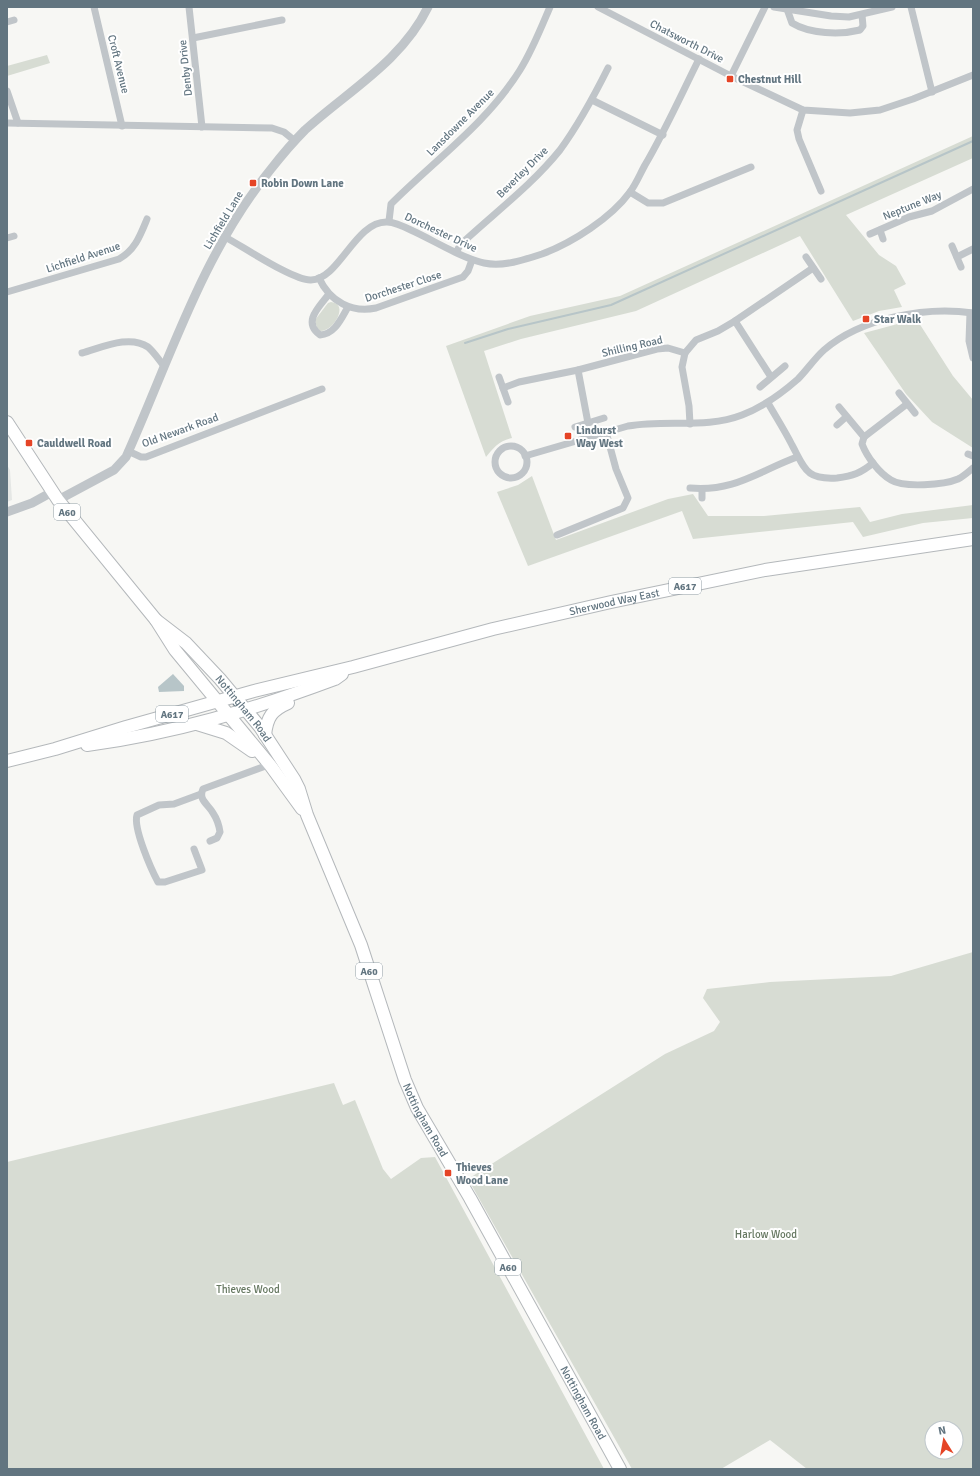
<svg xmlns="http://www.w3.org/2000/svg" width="980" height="1476" font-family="Signika,sans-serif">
	<rect width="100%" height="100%" fill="#f7f7f4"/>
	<!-- built -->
	<path fill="#e5e7e5" d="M7,465L10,470L12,500L7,502Z"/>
	<!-- green -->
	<g fill="#d7dcd3" fill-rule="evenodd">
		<path d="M47,55L50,63L7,76V66Z"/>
		<path d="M973,136V158L846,215L879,255L896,266L906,284L894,290L902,307L879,311L853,321L800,236L636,311L521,339L484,351L512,438C500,440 493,448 486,457L446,346L530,316L620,296Z"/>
		<path d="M331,302C350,304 333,332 320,331L317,328L315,320L328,303Z"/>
		<path d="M905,322L919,323L953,376L973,400V448L932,422L906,394L864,333Z"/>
		<path d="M532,476L556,540L668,499L693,494L708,516H764L860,507L870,522L902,514L973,505V518L923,523L863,537L853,522L693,539L682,511L528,566L497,492L518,485Z"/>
		<path d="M973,952V1469H807L770,1440L721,1469H632L468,1179L665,1054L714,1031L720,1022L703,998L707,989L770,982L891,976ZM932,1428H956V1452H932Z"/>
		<path d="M334,1083L343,1105L355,1100L383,1169L391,1179L421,1158L435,1157L604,1469H7V1162Z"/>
	</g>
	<!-- water -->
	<path fill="#b7c5c8" d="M173,674L184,686V691L159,692L158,687Z"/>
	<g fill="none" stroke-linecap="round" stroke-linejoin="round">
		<!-- stream -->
		<path stroke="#b7c5c8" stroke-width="2" d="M465,343L508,329L611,305L973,141"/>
		<defs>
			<g id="trunk">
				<path d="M7,422L58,500L156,620L175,650L270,765L302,809"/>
				<path id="s1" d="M156,620L186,643L220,679L260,727L294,779L299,789L307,815L361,945L405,1080L417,1108L470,1198L620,1469"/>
				<path d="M197,724L226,733L252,751"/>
				<path d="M265,735C267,717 272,710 288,703"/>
				<path d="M87,745C175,733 252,710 335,679L342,674"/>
				<path id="s2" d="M7,761L55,749L126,727L254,691L353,667L493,629L611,602L765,570L973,539"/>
			</g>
		</defs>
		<!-- trunk casing -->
		<use href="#trunk" stroke="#b4b8bb" stroke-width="14"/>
		<!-- minor -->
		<g stroke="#c0c5c9" stroke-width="7">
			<path d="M94,7L122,126"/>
			<path d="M189,7L202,127"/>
			<path d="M598,7L731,76L803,110L850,113L880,110L913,99L973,75"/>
			<path d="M774,7L831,16L849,17L892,7"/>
			<path d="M911,7L932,92"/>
			<path d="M787,9L792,23C810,34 840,35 860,30L863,26L862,15"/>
			<path d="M7,22L14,20"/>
			<path d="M193,38L282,20"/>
			<path d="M731,76L765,7"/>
			<path d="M7,91L18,123"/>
			<path d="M592,100L663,135"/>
			<path d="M803,110L797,130L799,139L821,191"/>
			<path d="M7,123L272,128L284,132L295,141"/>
			<path d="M630,192L648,203H663L751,167"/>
			<path d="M389,221L391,204C435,160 487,123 520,70C532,51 541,28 550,7"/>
			<path d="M880,230L883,239"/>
			<path d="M870,234L909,217L932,211L973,189"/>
			<path d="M225,237C242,246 294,281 311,280C339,280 355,221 387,222C395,222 405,227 413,231C433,240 463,259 484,263C503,267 524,260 542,254C572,243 611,218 630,192C636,184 640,174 645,165C665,131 681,95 699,59"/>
			<path d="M7,238L14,236"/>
			<path d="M952,246L961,267"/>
			<path d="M457,251L460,245C493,214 531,186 560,150C579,124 594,96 608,68"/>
			<path d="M806,257L821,279"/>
			<path d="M957,257L973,249"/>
			<path d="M319,278C330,302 352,313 376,308L463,277L468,271L472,260"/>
			<path d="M7,292L119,259C135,250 140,236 147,219"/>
			<path d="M329,294C319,307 302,322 320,335C335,334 341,319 348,307"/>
			<path d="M970,313L969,341L973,358"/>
			<path d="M735,321L771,377"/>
			<path d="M82,353C101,348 129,334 148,347C154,352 159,360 164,366"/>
			<path d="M685,353L696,340L718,331L735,321L813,268"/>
			<path d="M685,353L682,367L689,406L690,424"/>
			<path d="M578,370L588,423"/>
			<path d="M499,377L508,402"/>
			<path d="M760,387L785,366"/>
			<path d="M503,388L519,382L578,370L657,349L668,348L685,353"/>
			<path d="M899,393L915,413"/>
			<path d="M768,403C776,417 785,431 792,445C805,469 806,480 837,478C853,476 861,473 873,463"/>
			<path d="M839,407L864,437"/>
			<path d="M837,425L846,417"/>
			<path d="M575,427L604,418"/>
			<path d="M864,437L862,444C867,457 879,473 891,480C904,488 944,485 958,479C964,476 968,472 973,468"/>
			<path d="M864,437L907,404"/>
			<circle cx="511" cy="462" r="16"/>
			<path d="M128,451L141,457H146L322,389"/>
			<path d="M968,454L973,456"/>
			<path d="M525,456L628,426C666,419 706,429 742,415C763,407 781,394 798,379C807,370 814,359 824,350C861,318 925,306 973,313"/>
			<path d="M690,488C734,492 759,471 797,457"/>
			<path d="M702,489V498"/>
			<path d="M557,535L623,508L628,498L616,469L606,432"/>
			<path d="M210,841L217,838L220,832C219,825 217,819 213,813C208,804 198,800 203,789L271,764"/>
			<path d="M194,849L202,870L165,882H158C151,869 133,828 137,815L159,805L174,804L201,794"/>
		</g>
		<!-- tertiary -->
		<g stroke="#c0c5c9" stroke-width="9">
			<path d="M58,500L114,470L126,457C170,359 202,254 271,169C282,155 293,142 305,130C348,91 402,61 428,7"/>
			<path d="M7,512L32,503L52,492"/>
		</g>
		<!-- trunk -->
		<use href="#trunk" stroke="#fff" stroke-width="12"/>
	</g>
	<!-- markers -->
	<g fill="#e54426" stroke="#fff" stroke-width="1.5">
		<rect x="726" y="75" width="8" height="8" rx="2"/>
		<rect x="249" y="179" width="8" height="8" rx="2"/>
		<rect x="862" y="315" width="8" height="8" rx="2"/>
		<rect x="564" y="432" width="8" height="8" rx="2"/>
		<rect x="25" y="439" width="8" height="8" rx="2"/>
		<rect x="444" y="1169" width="8" height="8" rx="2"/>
	</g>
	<g text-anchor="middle" stroke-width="4" stroke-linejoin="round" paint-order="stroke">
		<!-- shield labels -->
		<g fill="#fff" stroke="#919ea6" stroke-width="1">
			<rect x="54" y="504" width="26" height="16" rx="3"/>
			<rect x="669" y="578" width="32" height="16" rx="3"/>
			<rect x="156" y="706" width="32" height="16" rx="3"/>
			<rect x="356" y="963" width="26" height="16" rx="3"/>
			<rect x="495" y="1259" width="26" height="16" rx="3"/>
		</g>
		<g font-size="10" font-weight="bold" fill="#627580">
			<text x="67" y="516">A60</text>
			<text x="685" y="590">A617</text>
			<text x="172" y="718">A617</text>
			<text x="369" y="975">A60</text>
			<text x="508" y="1271">A60</text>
		</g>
		<!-- street labels -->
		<g font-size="11" fill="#627580" stroke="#fff">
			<text transform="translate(687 41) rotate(27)" y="4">Chatsworth Drive</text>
			<text transform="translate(119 64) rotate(76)" y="4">Croft Avenue</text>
			<text transform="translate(185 68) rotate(-96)" y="4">Denby Drive</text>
			<text transform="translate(460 122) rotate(-45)" y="4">Lansdowne Avenue</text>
			<text transform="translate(522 172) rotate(-45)" y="4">Beverley Drive</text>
			<text transform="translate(912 205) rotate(-22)" y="4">Neptune Way</text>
			<text transform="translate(223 220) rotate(-59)" y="4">Lichfield Lane</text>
			<text transform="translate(441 232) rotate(25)" y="4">Dorchester Drive</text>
			<text transform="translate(83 257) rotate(-18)" y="4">Lichfield Avenue</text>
			<text transform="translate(403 286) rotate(-18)" y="4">Dorchester Close</text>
			<text transform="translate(632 346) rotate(-13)" y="4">Shilling Road</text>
			<text transform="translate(180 430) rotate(-20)" y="4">Old Newark Road</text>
			<text dy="4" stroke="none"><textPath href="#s2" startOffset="628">Sherwood Way East</textPath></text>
			<text dy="4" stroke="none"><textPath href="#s1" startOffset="125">Nottingham Road</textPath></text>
			<text dy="4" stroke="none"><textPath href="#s1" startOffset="578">Nottingham Road</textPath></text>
			<text dy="4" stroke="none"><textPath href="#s1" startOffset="902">Nottingham Road</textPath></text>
		</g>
		<!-- poi labels -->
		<g font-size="11" font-weight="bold" fill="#627580" stroke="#fff" text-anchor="start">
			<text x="738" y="83">Chestnut Hill</text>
			<text x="261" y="187">Robin Down Lane</text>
			<text x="874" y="323">Star Walk</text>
			<text x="576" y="434">Lindurst<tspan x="576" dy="13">Way West</tspan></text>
			<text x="37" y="447">Cauldwell Road</text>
			<text x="456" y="1171">Thieves<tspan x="456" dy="13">Wood Lane</tspan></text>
		</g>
		<!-- park labels -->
		<g font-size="11" fill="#667861" stroke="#fff">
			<text x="766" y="1238">Harlow Wood</text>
			<text x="248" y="1293">Thieves Wood</text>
		</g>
	</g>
	<!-- border -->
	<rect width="980" height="1476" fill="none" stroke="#627580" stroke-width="16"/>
	<!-- north arrow -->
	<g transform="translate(944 1440) rotate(349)"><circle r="19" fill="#ffffff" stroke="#c0c8cc"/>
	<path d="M0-3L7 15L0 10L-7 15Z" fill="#e54426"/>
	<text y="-6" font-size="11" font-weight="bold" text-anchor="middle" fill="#627580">N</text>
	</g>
</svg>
